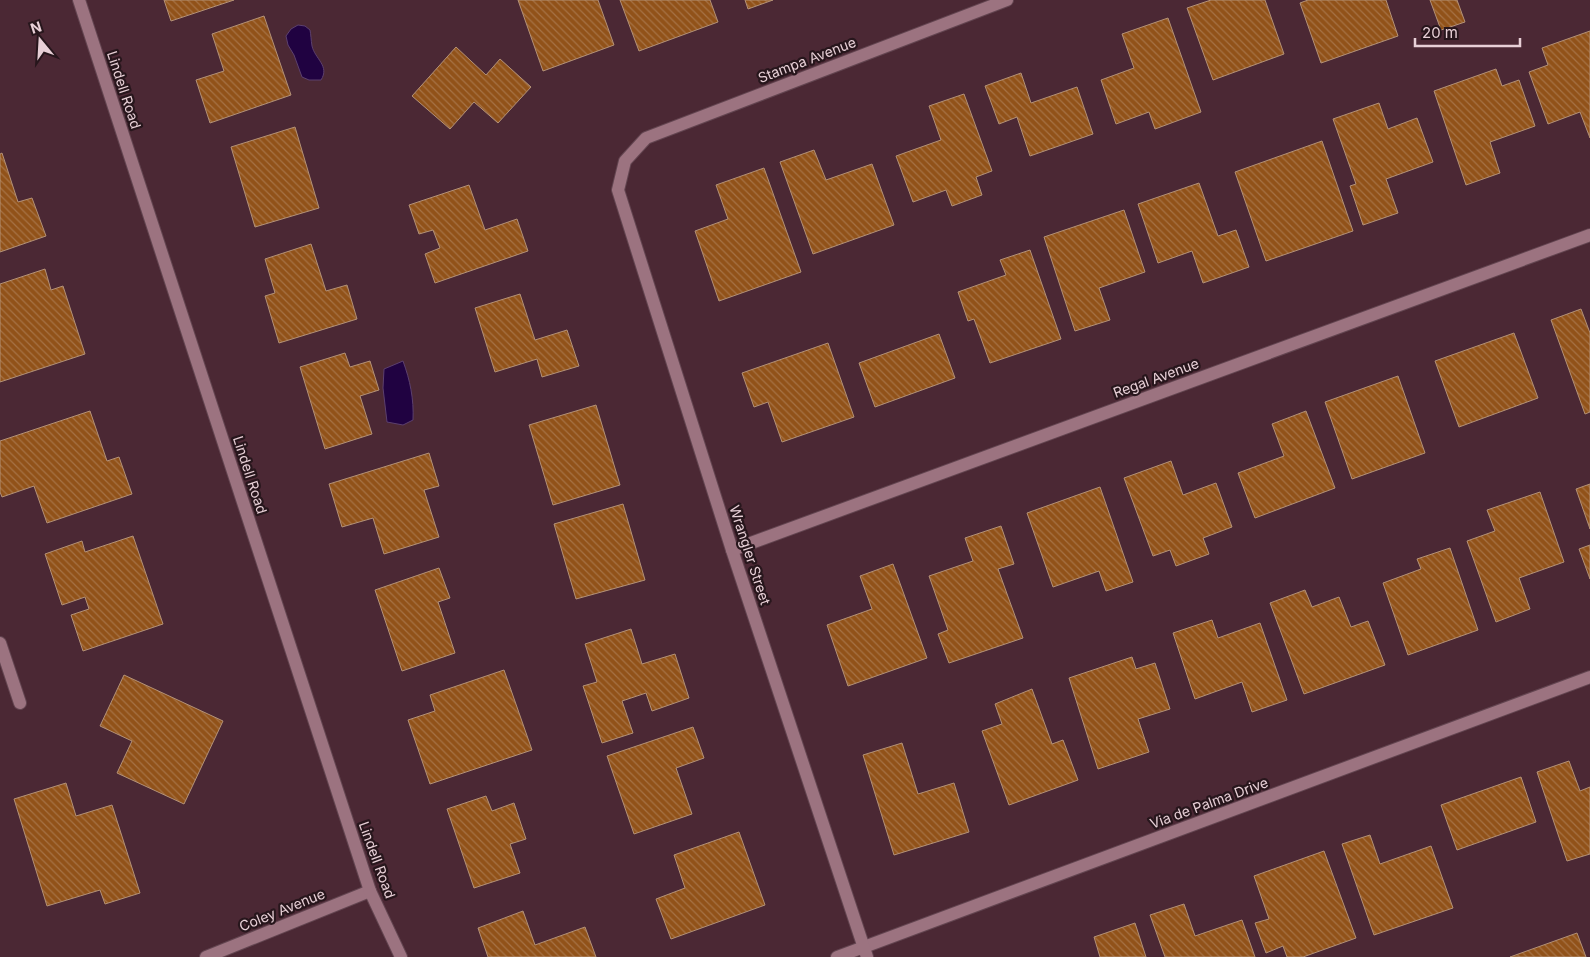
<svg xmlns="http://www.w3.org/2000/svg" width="1590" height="957" font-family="Inter,sans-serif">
	<defs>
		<pattern id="building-back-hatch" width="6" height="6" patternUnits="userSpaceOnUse" patternTransform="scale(1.25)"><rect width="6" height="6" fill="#915219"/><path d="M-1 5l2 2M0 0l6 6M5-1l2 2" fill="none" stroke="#a67245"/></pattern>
	</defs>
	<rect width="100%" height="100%" fill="#4b2834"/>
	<!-- water -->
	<g fill="#200241" stroke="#5c406e">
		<path d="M298,25L305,26L310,30C311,35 311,40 312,46C315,59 330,66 321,80H309L302,77L294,55L288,45L286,36L291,29Z"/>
		<path d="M403,361C410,380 414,399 413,420L403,425L387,422L383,388L384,369Z"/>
	</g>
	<!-- building -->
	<g fill="url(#building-back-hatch)" stroke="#b39177">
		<path d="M164,0H234L171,21Z"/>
		<path d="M518,0H598L614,45L543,71Z"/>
		<path d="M620,0H710L718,22L639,51Z"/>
		<path d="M745,0H773L748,9Z"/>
		<path d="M1211,0H1265L1284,54L1213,80L1187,8Z"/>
		<path d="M1308,0H1386L1398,36L1321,63L1300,3Z"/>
		<path d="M1430,0H1457L1465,22L1441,30Z"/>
		<path d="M264,16L291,95L210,123L196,80L224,71L212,34Z"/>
		<path d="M1168,18L1201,112L1155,129L1149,112L1116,124L1101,80L1134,68L1122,34Z"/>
		<path d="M1590,31V138L1580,112L1548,124L1529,72L1548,65L1542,48Z"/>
		<path d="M456,47L486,75L500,59L531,87L498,123L474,102L450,129L412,96Z"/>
		<path d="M1496,69L1502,86L1519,80L1535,126L1490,142L1500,173L1466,185L1434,91Z"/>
		<path d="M1021,73L1031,103L1077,87L1093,134L1030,156L1017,117L999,124L985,86Z"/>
		<path d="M964,94L992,171L976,177L982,195L952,206L946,190L913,202L896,156L941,140L929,106Z"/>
		<path d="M1379,103L1388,129L1417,118L1433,162L1386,179L1398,213L1363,225L1350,186L1356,184L1333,119Z"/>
		<path d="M295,127L319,208L255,227L231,147Z"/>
		<path d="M1322,141L1353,231L1266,261L1235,172Z"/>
		<path d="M814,150L826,180L872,164L894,225L813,254L780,162Z"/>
		<path d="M2,153L18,202L32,198L46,236L0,252V154Z"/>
		<path d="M764,168L801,272L719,301L695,231L728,219L716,185Z"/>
		<path d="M1199,183L1218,236L1236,230L1249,267L1203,283L1192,251L1158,263L1138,204Z"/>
		<path d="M469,185L485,230L517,219L528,251L435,283L425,254L440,248L433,230L419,234L409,205Z"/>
		<path d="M1124,210L1145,272L1099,288L1110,320L1075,331L1044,237Z"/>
		<path d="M311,244L326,291L347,285L357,319L279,343L265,296L275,293L265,259Z"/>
		<path d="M1030,250L1061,339L990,363L974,319L968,321L958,292L1006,275L1000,260Z"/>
		<path d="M45,269L51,290L63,286L85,354L0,382V284Z"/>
		<path d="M520,294L535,340L567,330L579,366L542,377L537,359L495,372L475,308Z"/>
		<path d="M1581,309L1590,333V412L1585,414L1551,320Z"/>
		<path d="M1514,333L1538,398L1459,427L1435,361Z"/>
		<path d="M939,334L955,378L875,407L859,363Z"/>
		<path d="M828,343L854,417L782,442L768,402L754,407L742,373Z"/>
		<path d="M345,353L350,367L370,361L379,390L360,396L372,434L325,449L300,367Z"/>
		<path d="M1398,376L1425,453L1352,479L1325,402Z"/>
		<path d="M596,405L620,485L553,505L529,425Z"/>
		<path d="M90,411L107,461L119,457L132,494L47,523L34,486L2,497L0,492V441Z"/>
		<path d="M1306,411L1335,488L1255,518L1238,473L1284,456L1272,424Z"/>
		<path d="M429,453L439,486L424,490L439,537L384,554L373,518L342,527L329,484Z"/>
		<path d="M1171,461L1183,495L1216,483L1232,527L1203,538L1209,554L1176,566L1170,550L1153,556L1124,478Z"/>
		<path d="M1590,484V529L1576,489Z"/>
		<path d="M1100,487L1133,582L1106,591L1099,571L1053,587L1027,513Z"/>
		<path d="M1540,492L1564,562L1519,578L1530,609L1496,622L1467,541L1495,531L1487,510Z"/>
		<path d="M623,504L645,580L576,599L554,524Z"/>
		<path d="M1001,526L1014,564L998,569L1023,638L949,663L938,634L948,630L929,576L973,561L965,538Z"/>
		<path d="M133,536L163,624L83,651L71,615L89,609L85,597L62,605L45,554L82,541L85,552Z"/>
		<path d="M1590,545V579L1579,549Z"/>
		<path d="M1450,548L1478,630L1408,655L1383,583L1421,569L1417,559Z"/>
		<path d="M893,564L927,658L848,686L827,625L872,609L860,576Z"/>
		<path d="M439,568L450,598L438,602L455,653L402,671L375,590Z"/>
		<path d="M1305,590L1312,607L1339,597L1351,627L1368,621L1385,665L1304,694L1270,603Z"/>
		<path d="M1212,620L1218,638L1260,623L1287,700L1252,712L1242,682L1195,699L1173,633Z"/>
		<path d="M631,629L642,664L675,654L689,698L652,711L646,693L622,701L633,733L602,743L583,686L597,682L585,644Z"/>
		<path d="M1132,657L1136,669L1155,663L1170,709L1138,719L1149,752L1098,769L1069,678Z"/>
		<path d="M504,670L532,750L430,784L408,720L435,711L430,695Z"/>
		<path d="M124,675L223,721L184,804L117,773L132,741L100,726Z"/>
		<path d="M1032,689L1052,744L1063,740L1078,780L1009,805L982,731L1002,724L995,704Z"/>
		<path d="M693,727L704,758L676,768L692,814L634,834L607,756Z"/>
		<path d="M902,743L918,794L954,783L969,832L894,855L863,755Z"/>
		<path d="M1569,761L1580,791L1590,787V854L1567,861L1537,772Z"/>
		<path d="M1521,777L1536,822L1457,850L1441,805Z"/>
		<path d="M66,783L76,816L112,805L140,893L105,904L100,890L47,906L14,799Z"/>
		<path d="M486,796L492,811L514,803L526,839L510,844L520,873L474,888L447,809Z"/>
		<path d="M739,832L765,905L671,939L656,899L685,888L674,855Z"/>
		<path d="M1370,835L1380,864L1431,846L1453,908L1374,935L1342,844Z"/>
		<path d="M1324,851L1356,938L1303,957H1287L1283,946L1266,953L1255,923L1269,919L1254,876Z"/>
		<path d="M1184,904L1195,936L1242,920L1255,957H1165L1150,915Z"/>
		<path d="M523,911L535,945L585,927L596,957H488L478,928Z"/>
		<path d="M1135,923L1146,957H1100L1094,937Z"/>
		<path d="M1577,933L1586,957H1510Z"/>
	</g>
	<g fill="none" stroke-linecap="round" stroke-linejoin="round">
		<defs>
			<g id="minor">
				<path d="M732,550L1590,235"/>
				<path d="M0,643L20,703"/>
				<path d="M206,957L370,891"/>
				<path d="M837,957L1590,677"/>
				<path d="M867,957L732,550L618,190L625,161L646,138L1007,0"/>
			</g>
			<path id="tertiary" d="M79,0L370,891L401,957"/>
		</defs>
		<!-- minor casing -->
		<use href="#minor" stroke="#634550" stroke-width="14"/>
		<!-- tertiary casing -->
		<use href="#tertiary" stroke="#634550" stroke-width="14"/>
		<!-- minor -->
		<use href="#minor" stroke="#9c7380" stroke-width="12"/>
		<!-- tertiary -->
		<use href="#tertiary" stroke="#9c7380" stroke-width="12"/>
	</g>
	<g text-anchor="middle" stroke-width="4.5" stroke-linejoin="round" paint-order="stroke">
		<!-- street labels -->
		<g font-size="14" fill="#e8d0d7" stroke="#27161c">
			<text transform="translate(807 60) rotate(-21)" y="5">Stampa Avenue</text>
			<text transform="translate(124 90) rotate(72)" y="5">Lindell Road</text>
			<text transform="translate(1156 378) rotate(-20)" y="5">Regal Avenue</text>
			<text transform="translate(250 475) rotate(72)" y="5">Lindell Road</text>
			<text transform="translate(750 555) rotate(72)" y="5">Wrangler Street</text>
			<text transform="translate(1209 803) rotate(-20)" y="5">Via de Palma Drive</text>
			<text transform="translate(377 860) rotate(70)" y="5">Lindell Road</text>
			<text transform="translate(282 910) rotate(-22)" y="5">Coley Avenue</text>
		</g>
	</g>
	<!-- north arrow -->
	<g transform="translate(40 40) rotate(342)" stroke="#27161c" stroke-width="4" paint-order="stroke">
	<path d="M0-4L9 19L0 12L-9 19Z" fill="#e8d0d7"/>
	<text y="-8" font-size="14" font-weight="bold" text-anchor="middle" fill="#e8d0d7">N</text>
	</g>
	<!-- scale -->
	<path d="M1415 38v8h105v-8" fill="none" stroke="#e8d0d7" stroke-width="2.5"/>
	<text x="1422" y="38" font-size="15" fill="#e8d0d7" stroke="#27161c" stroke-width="4" paint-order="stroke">20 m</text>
</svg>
